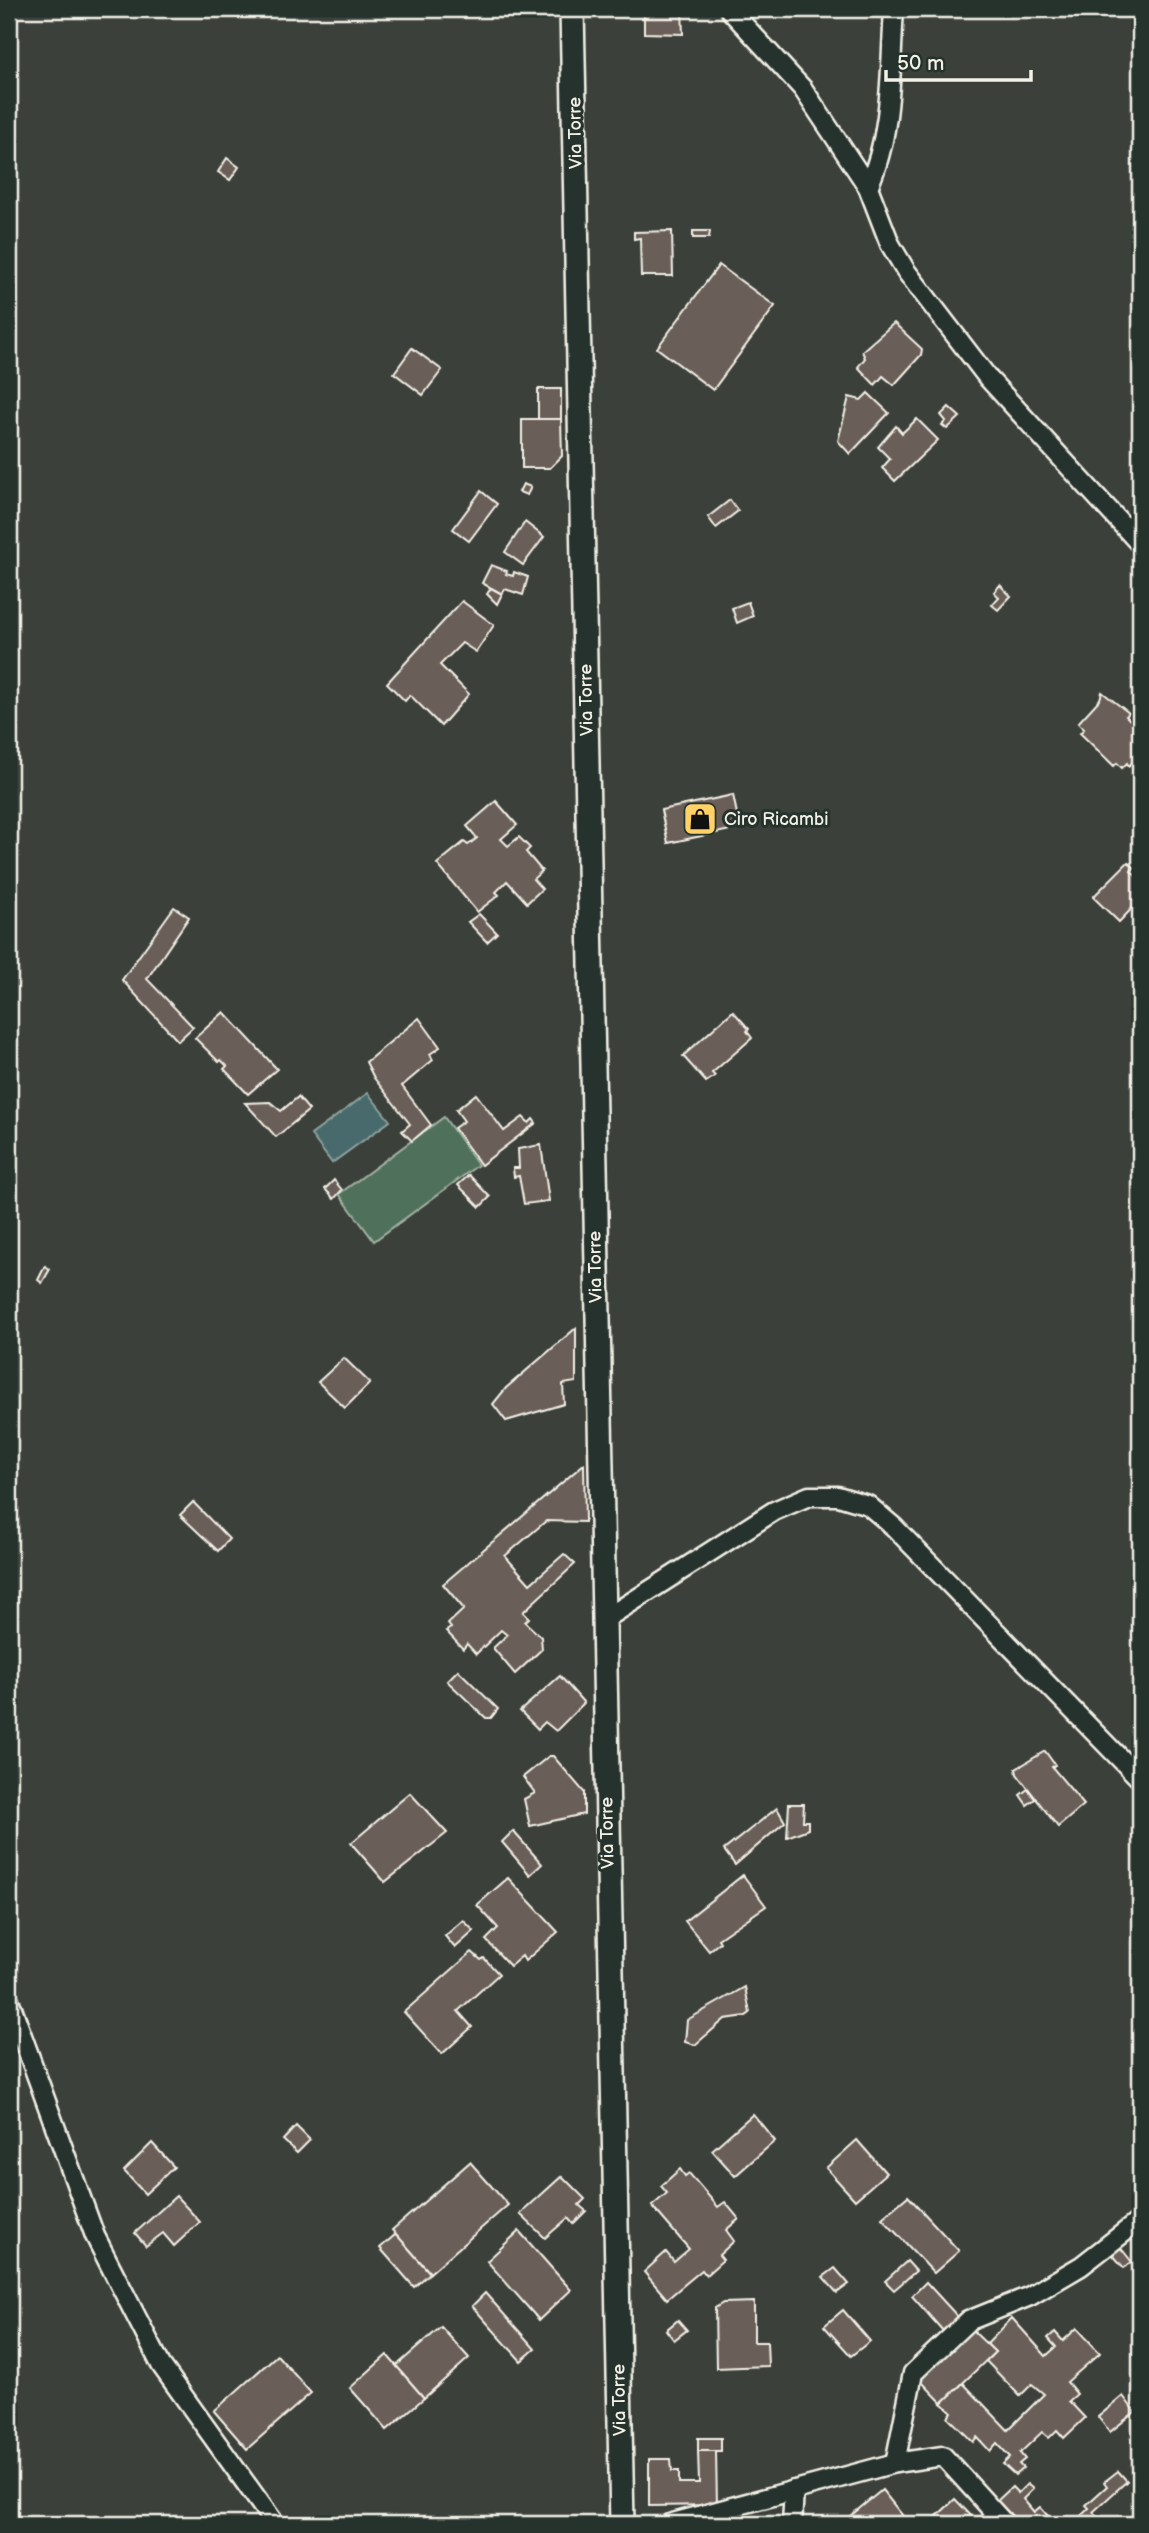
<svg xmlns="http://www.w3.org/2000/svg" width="1149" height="2533" font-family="'Balsamiq Sans',sans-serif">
	<rect width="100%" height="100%" fill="#3b403a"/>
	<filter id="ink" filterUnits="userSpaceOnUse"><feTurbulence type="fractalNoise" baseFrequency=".0143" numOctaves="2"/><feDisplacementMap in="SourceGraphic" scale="14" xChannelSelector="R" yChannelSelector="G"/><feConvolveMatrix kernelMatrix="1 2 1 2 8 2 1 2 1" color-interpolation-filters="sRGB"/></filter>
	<g filter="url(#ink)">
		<!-- green -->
		<path fill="#50715c" stroke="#a2b1a2" stroke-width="2" d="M444,1117L478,1165L374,1241L339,1194Z"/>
		<!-- water -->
		<path fill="#486b6d" stroke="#8da19e" stroke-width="2" d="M368,1093L390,1121L332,1163L311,1135Z"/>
		<!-- building -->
		<g fill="#6b5f58" stroke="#f4f1e8" stroke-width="2">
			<path d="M644,9H682L683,34L644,33Z"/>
			<path d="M227,158L239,167L230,180L218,172Z"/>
			<path d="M672,231L673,276H641L640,238L634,239V232Z"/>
			<path d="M693,231H710L709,238H693Z"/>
			<path d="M719,265L775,306L713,390L657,348Z"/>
			<path d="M894,323L922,349L921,355L894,385L883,376L875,385L858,367L865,358L862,351Z"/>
			<path d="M412,348L442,370L423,395L394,373Z"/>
			<rect x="538" y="389" width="23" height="30"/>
			<path d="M868,393L889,413L850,454L838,441L849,397L861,400Z"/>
			<path d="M949,407L960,417L947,429L942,425L946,421L941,415Z"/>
			<path d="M522,419H561L562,456L550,468H522Z"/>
			<path d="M917,419L938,440L895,481L882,468L890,459L878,447L896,426L902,433Z"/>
			<path d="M523,484L531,487L527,495L519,492Z"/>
			<path d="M481,491L497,504L469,541L453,529Z"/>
			<path d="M730,500L738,511L716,528L708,517Z"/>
			<path d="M525,522L544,537L523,565L505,552Z"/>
			<path d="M491,565L507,571L506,574L513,576L514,572L528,577L523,595L505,589L502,594L482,583Z"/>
			<path d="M1000,585L1011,596L998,610L992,605L999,597L994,592Z"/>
			<path d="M491,588L502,594L497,604L487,594Z"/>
			<path d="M462,601L494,625L476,652L462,643L440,665L469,694L441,726L410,695L405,701L387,683Z"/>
			<path d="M748,602L753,616L737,623L732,608Z"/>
			<path d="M1102,692L1129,713L1126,716L1140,730L1136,736L1140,740V755L1129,766L1127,763L1122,768L1117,763L1114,766L1080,733L1084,729L1078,723L1100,699Z"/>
			<path d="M733,795L740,828L668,843L661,810Z"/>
			<path d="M496,801L517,825L501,839L508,846L519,837L530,848L526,852L542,871L533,879L542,889L527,903L507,881L496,892L499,895L477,912L437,864L464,842L468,845L477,838L467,826Z"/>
			<path d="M1128,862L1135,868L1131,871L1140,880V900L1119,922L1093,897Z"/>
			<path d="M174,907L189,917L147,979L193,1027L178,1041L122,980Z"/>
			<path d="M479,914L497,933L487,942L468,922Z"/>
			<path d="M733,1011L749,1029L747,1031L752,1038L712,1073L715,1076L706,1082L683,1056Z"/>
			<path d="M224,1012L277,1069L248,1094L224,1069L227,1066L221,1060L219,1062L195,1038Z"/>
			<path d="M419,1018L440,1047L430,1054L433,1060L402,1086L431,1125L412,1141L402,1131L410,1124L374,1078L366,1062Z"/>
			<path d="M476,1094L504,1131L523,1117L529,1123L533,1119L536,1123L481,1165L454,1128L464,1121L456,1110Z"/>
			<path d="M298,1097L309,1110L276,1137L245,1103L270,1102L281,1111Z"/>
			<path d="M541,1145L549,1201L524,1204L519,1176L514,1177L513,1168H519L518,1149Z"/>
			<path d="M469,1175L490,1197L480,1207L458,1185Z"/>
			<path d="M334,1180L342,1190L334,1199L325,1189Z"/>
			<path d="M45,1266L50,1269L42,1283L38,1280Z"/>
			<path d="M576,1328V1382L563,1384L564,1404L506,1421L493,1404L506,1388Z"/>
			<path d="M344,1358L370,1383L345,1408L318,1382Z"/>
			<path d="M584,1464L585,1522L546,1521L505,1556L530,1584L564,1554L575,1564L523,1612L529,1618L525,1622L541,1637L542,1649L515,1674L493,1648L507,1635L501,1630L476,1654L467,1644L463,1649L446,1631L451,1628L448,1624L464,1609L443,1584Z"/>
			<path d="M193,1502L229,1539L218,1551L180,1515Z"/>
			<path d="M458,1670L498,1709L491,1718H486L447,1681Z"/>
			<path d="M560,1676L584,1703L556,1731L545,1722L538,1729L520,1711Z"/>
			<path d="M1045,1751L1055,1765L1052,1767L1084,1805L1058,1827L1017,1774L1016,1769Z"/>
			<path d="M549,1756H553L584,1792V1814L530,1826L524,1799L535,1793L523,1777Z"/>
			<path d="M1028,1789L1035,1799L1027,1805L1020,1795Z"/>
			<path d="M410,1793L447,1833L385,1882L351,1843Z"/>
			<path d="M789,1804H804L803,1821H808V1829L787,1837Z"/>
			<path d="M777,1808L785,1822L735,1865L724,1850Z"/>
			<path d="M513,1831L542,1864L530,1875L502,1842Z"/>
			<path d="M743,1875L766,1906L718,1939L720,1942L709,1951L685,1921Z"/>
			<path d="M508,1878L558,1932L525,1961L522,1956L510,1966L486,1940L498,1928L477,1905Z"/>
			<path d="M463,1920L474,1931L455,1948L445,1936Z"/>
			<path d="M472,1952L481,1960L484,1958L499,1974L458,2011L472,2027L442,2054L404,2012Z"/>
			<path d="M745,1987L750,2013L746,2016L725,2019L695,2045L685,2042L687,2020Z"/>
			<path d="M753,2114L775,2141L735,2176L712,2150Z"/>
			<path d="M296,2126L310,2140L297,2153L283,2140Z"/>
			<path d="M857,2140L886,2173L855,2200L826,2168Z"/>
			<path d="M152,2143L174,2167L145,2194L124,2171Z"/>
			<path d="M470,2162L508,2205L430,2273L392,2230Z"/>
			<path d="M680,2169L685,2176L689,2173L718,2207L725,2202L739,2219L726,2230L734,2241L719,2255L723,2260L706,2275L702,2270L667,2299L644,2272L666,2252L674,2262L689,2249L652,2206L667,2193L661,2186Z"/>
			<path d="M562,2176L585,2199L579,2205L586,2211L573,2224L568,2218L545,2238L520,2214Z"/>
			<path d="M176,2196L200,2222L174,2246L163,2233L146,2246L135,2233Z"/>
			<path d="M908,2196L959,2251L934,2273L882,2218Z"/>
			<path d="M519,2231L571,2290L539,2320L487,2261Z"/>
			<path d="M396,2234L430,2273L414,2287L380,2248Z"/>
			<path d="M1120,2247L1132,2262L1124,2268L1112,2254Z"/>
			<path d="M907,2261L916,2271L894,2290L885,2281Z"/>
			<path d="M835,2268L849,2284L837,2293L823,2277Z"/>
			<path d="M926,2282L959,2318L944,2332L912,2296Z"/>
			<path d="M485,2293L535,2349L521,2361L472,2306Z"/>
			<path d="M754,2302V2342H767L768,2366L716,2368L715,2308L723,2303Z"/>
			<path d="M843,2310L870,2341L851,2356L824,2326Z"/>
			<path d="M1012,2318L1046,2356L1056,2347L1048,2338L1055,2332L1063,2341L1077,2328L1100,2353L1067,2382L1077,2394L1069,2401L1085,2418L1064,2438L1057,2430L1049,2438L1042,2432L1020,2453L1025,2459L1019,2464L1023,2468L1015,2475L1003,2464L1010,2457L997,2443L990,2451L977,2437L973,2442L948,2417L952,2412L942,2403L963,2383L1008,2430L1044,2394L1032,2384L1020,2396L986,2361L995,2352L987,2344Z"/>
			<path d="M678,2320L687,2330L674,2340L666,2330Z"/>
			<path d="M441,2327L469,2358L424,2398L396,2366Z"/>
			<path d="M970,2328L995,2352L942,2403L918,2378Z"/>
			<path d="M277,2355L311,2393L247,2449L214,2411Z"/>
			<path d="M387,2355L424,2398L387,2430L350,2388Z"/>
			<path d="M1123,2396L1135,2412L1110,2432L1098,2417Z"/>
			<rect x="698" y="2438" width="23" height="13"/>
			<path d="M698,2451H716L717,2505L649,2506V2459H671L672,2471H679V2483H699Z"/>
			<path d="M1118,2471L1127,2481L1093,2512L1104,2524H1083L1078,2519L1089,2508L1086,2505L1107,2486L1104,2482Z"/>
			<path d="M1027,2484L1033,2489L1023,2499L1034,2512L1040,2507L1049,2517L1043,2523L1039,2518L1032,2524H1020L997,2501L1012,2487L1018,2493Z"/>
			<path d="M882,2490L903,2516L893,2524H856L849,2517Z"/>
			<path d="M955,2499L979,2524H939L935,2518Z"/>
		</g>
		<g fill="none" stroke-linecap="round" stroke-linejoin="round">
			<defs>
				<g id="minor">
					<path d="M729,9L803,89L868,187L890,244L906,271L988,378L1140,544"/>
					<path d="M868,187C893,133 890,67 894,9"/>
					<path d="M602,1621L774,1511L809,1496H838L868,1505L894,1527L1140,1779"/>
					<path d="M9,2000L95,2236L161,2365L275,2524"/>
					<path d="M895,2463L913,2373L968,2321L1030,2296L1081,2266L1140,2220"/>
					<path d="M669,2524L895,2463L943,2456L1005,2524"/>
					<path d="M792,2524L794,2490"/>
				</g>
				<path id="secondary" d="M572,9L622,2524"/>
			</defs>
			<!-- minor casing -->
			<use href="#minor" stroke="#f4f1e8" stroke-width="23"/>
			<!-- secondary casing -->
			<use href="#secondary" stroke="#f4f1e8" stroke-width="28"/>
			<!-- minor -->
			<use href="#minor" stroke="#26332d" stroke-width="18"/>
			<!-- secondary -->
			<use href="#secondary" stroke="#26332d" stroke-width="23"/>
		</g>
	</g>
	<!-- icons -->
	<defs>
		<symbol id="shop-square" viewBox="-11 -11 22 22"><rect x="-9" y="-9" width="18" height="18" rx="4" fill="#ffd166" stroke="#26332d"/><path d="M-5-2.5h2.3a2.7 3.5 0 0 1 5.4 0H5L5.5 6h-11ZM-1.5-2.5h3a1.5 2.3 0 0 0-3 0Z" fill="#111"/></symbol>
	</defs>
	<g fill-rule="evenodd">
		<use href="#shop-square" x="681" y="800" width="38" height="38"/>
	</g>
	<g text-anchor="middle" stroke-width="6" stroke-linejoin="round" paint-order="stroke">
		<!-- street labels -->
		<g font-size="18" fill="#f4f1e8" stroke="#26332d">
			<text transform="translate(575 133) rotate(-91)" y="6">Via Torre</text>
			<text transform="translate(586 700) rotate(-91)" y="6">Via Torre</text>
			<text transform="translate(595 1267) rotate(-91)" y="6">Via Torre</text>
			<text transform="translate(607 1833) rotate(-91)" y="6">Via Torre</text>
			<text transform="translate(619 2400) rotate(-91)" y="6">Via Torre</text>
		</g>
		<!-- poi labels -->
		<g font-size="18" fill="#f4f1e8" stroke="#26332d" text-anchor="start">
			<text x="724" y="825">Ciro Ricambi</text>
		</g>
	</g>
	<!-- margin -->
	<rect width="1149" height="2533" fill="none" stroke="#26332d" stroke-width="35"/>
	<rect x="18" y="18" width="1114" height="2498" fill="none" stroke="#f4f1e8" stroke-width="2.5" filter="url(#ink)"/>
	<!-- scale -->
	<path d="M886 70v10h145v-10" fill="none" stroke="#f4f1e8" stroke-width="3.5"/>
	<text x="897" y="70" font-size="21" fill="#f4f1e8" stroke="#26332d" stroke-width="5" paint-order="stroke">50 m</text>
</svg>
